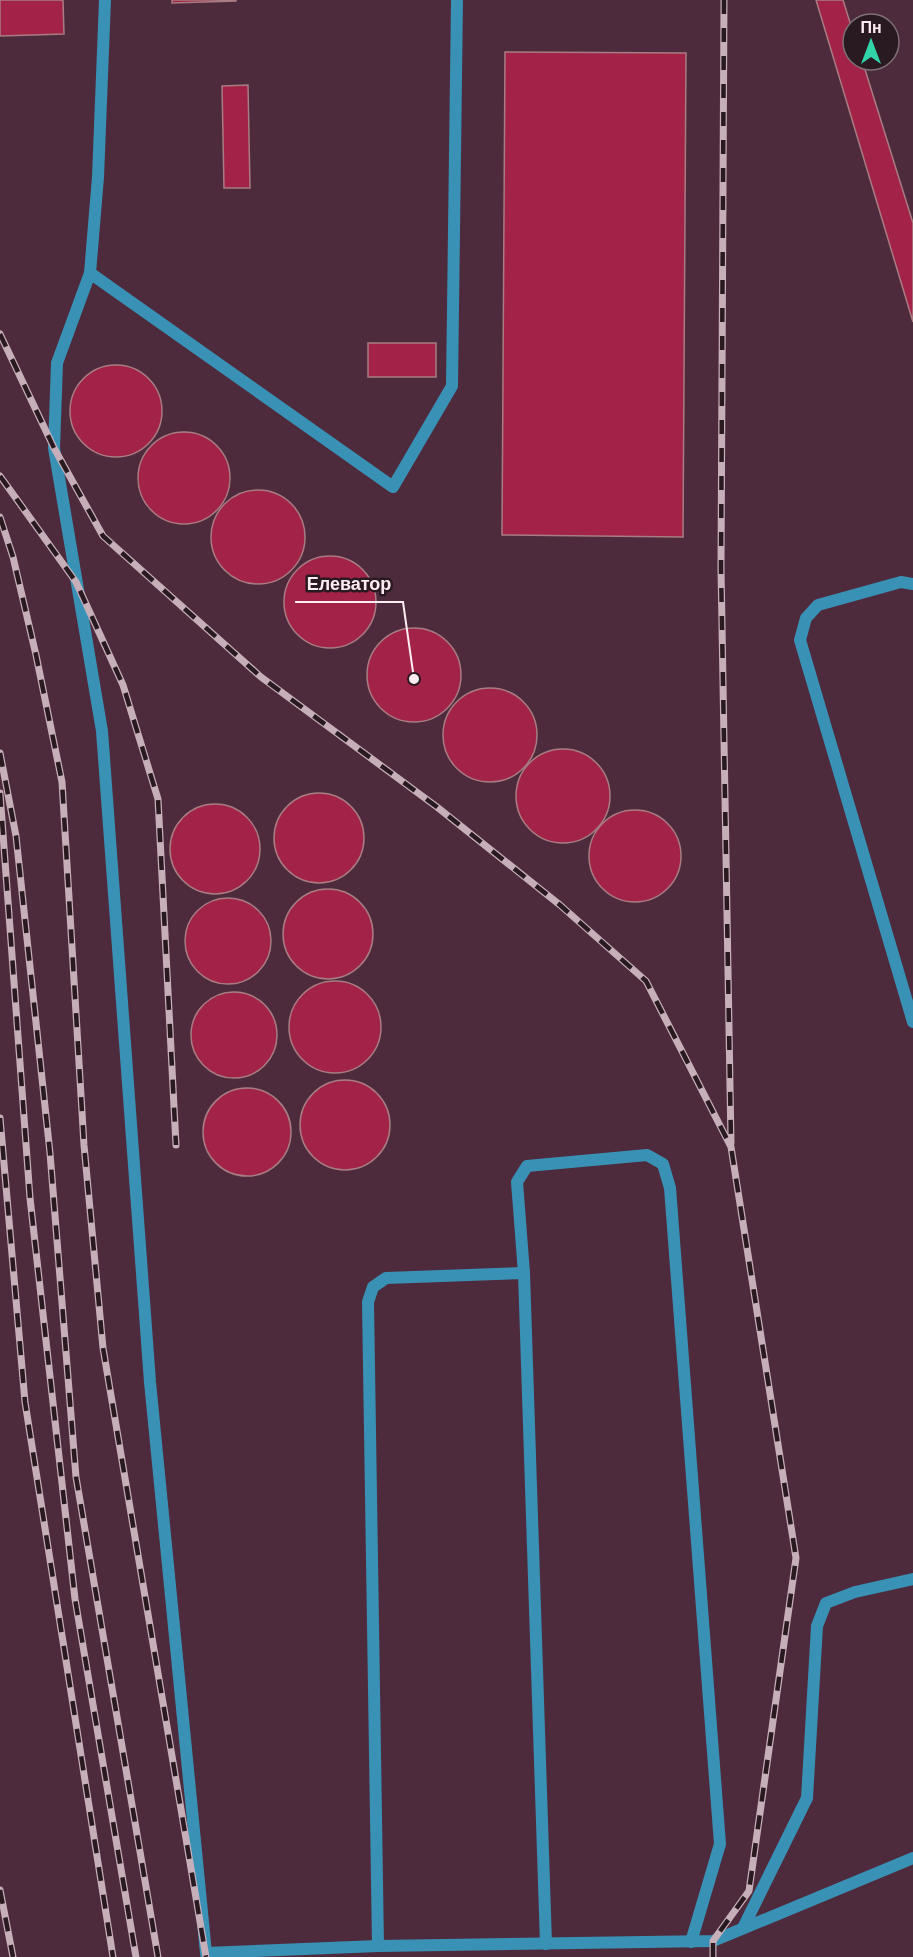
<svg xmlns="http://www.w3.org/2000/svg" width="913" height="1957" font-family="'DM Sans',sans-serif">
	<rect width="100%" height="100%" fill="#4e2b3c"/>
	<!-- building -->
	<g fill="#a22347" stroke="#a87c82" stroke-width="1.5">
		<path d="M0,0H63L64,34L0,36Z"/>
		<path d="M172,0H236V1L172,3Z"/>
		<path d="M816,0H843L853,32V60H862L913,223V322Z"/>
		<path d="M505,52L686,53L683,537L502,535Z"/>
		<path d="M248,85L250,188H224L222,86Z"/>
		<rect x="368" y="343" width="68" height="34"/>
		<circle cx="116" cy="411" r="46"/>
		<circle cx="184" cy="478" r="46"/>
		<circle cx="258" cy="537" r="47"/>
		<circle cx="330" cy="602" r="46"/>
		<circle cx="414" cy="675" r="47"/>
		<circle cx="490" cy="735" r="47"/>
		<circle cx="563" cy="796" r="47"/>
		<circle cx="319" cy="838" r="45"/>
		<circle cx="215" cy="849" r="45"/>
		<circle cx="635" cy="856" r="46"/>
		<circle cx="328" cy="934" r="45"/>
		<circle cx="228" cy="941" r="43"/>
		<circle cx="335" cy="1027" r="46"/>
		<circle cx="234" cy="1035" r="43"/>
		<circle cx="345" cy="1125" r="45"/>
		<circle cx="247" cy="1132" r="44"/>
	</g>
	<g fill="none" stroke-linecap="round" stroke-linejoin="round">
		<!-- lane -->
		<g stroke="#3991b6" stroke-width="12">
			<path d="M105,0L98,177L90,273L57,363L54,448L102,731L150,1382L206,1953"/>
			<path d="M90,273L393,487L452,386L457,0"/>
			<path d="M913,584L901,582L818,605L806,618L800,640L913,1022"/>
			<path d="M743,1928L807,1798L817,1626L826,1603L855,1592L913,1579"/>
			<path d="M546,1944L524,1273L517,1182L527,1166L647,1155L663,1164L670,1188L720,1844L691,1942"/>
			<path d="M378,1946L368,1302L373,1287L386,1278L524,1273"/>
			<path d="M207,1957L206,1953L378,1946L713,1941L913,1858"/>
		</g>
		<defs>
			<g id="rail">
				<path d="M724,0L721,568L731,1143"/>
				<path d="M0,334L54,448L103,536L261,677L437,807L560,905L646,981L731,1147L796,1558L749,1891L713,1941V1957"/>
				<path d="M0,476L76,582L123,685L158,799L176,1145"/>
				<path d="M0,517L13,557L36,655L62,782L84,1145L103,1348L206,1957"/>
				<path d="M0,753L16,836L50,1153L76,1477L158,1957"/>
				<path d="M0,793L30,1198L75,1599L136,1957"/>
				<path d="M0,1118L25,1402L113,1957"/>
				<path d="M0,1890L13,1957"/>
			</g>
		</defs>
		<!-- rail casing -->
		<use href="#rail" stroke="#c7afb9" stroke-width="7"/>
		<!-- rail -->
		<use href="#rail" stroke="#291a21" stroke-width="4.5" stroke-dasharray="14" stroke-linecap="butt"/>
	</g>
	<!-- callouts -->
	<path fill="none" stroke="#feecf3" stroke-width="2" d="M414 679L403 602H295"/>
	<circle fill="#feecf3" stroke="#291a21" stroke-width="2" cx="414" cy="679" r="6"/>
	<g font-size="18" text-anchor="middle" font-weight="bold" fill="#feecf3" stroke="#291a21" stroke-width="5" stroke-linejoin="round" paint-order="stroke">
		<text x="349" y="590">Елеватор</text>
	</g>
	<!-- north arrow -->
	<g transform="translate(871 42)"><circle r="28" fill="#291a21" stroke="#7e6e75" stroke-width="1.5"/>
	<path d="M0-4.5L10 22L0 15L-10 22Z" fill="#31d4a9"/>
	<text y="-9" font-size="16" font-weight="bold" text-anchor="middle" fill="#feecf3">Пн</text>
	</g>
</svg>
